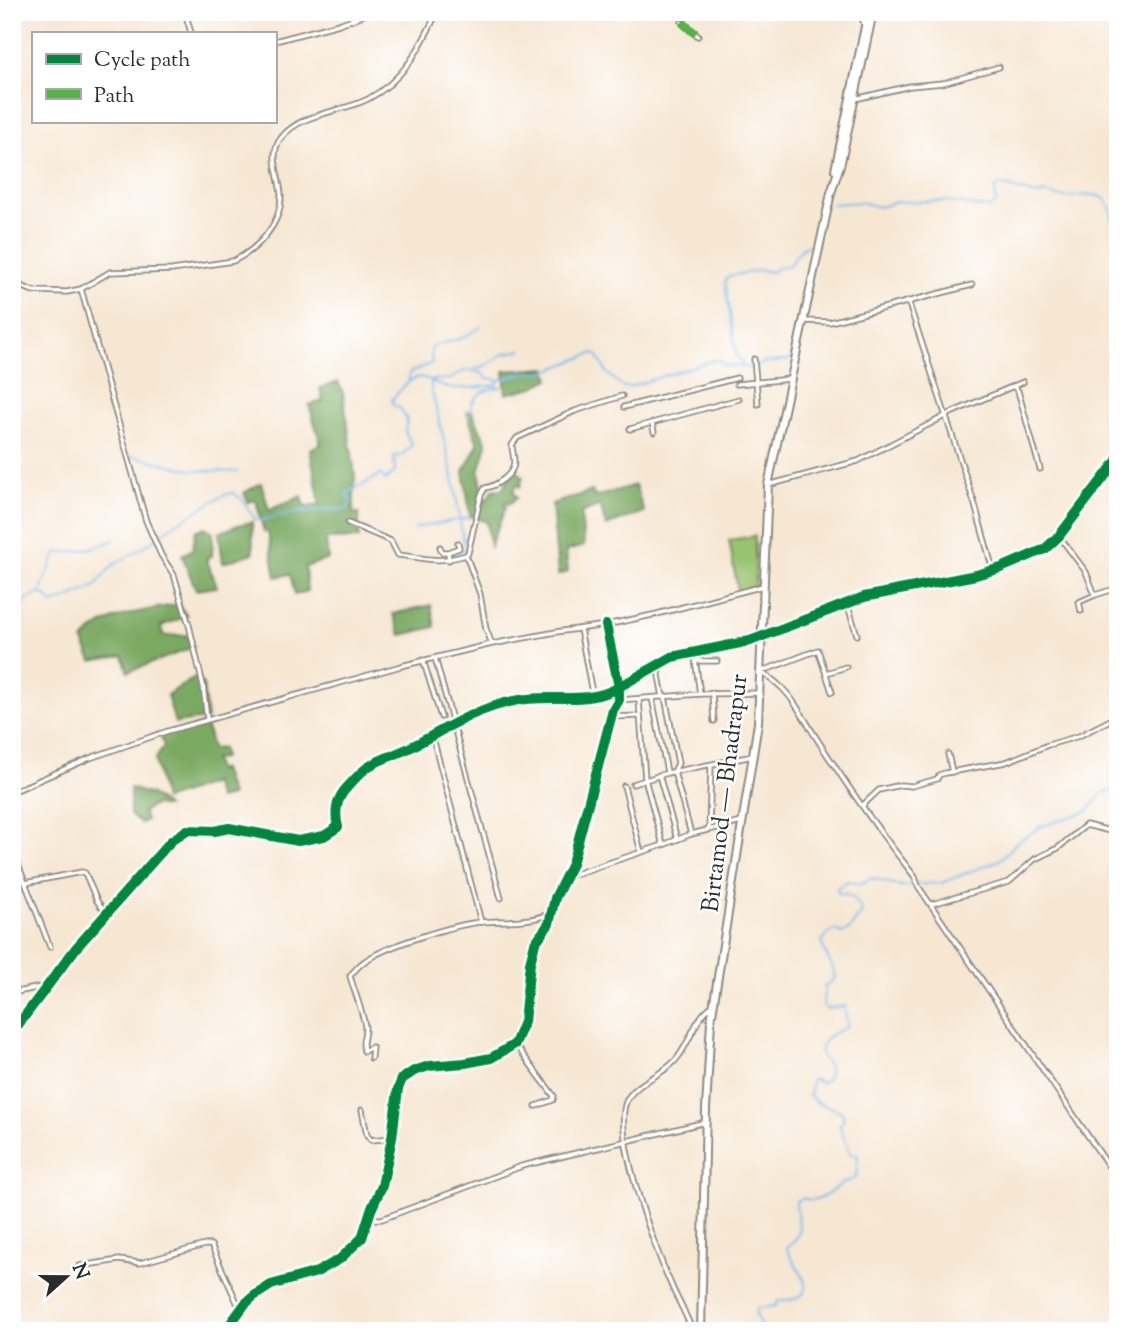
<svg xmlns="http://www.w3.org/2000/svg" width="1130" height="1343" font-family="'Sorts Mill Goudy',serif">
	<rect width="100%" height="100%" fill="#fff"/>
	<filter id="ink" filterUnits="userSpaceOnUse"><feTurbulence type="fractalNoise" baseFrequency=".0143" numOctaves="2"/><feDisplacementMap in="SourceGraphic" scale="14" xChannelSelector="R" yChannelSelector="G"/><feConvolveMatrix kernelMatrix="1 2 1 2 8 2 1 2 1" color-interpolation-filters="sRGB"/></filter>
	<filter id="wash" filterUnits="userSpaceOnUse"><feTurbulence type="fractalNoise" baseFrequency=".00686" numOctaves="4" result="noise"/><feDisplacementMap in="SourceGraphic" scale="28" xChannelSelector="R" yChannelSelector="G"/><feGaussianBlur stdDeviation="1.57" result="paint"/><feColorMatrix in="noise" values="0 0 0 0 0 0 0 0 0 0 0 0 0 0 0 0 0 1.4 0 .05"/><feComposite in="paint" operator="in"/></filter>
	<g filter="url(#wash)">
		<rect width="100%" height="100%" fill="#f6e7d3"/>
		<!-- green -->
		<path fill="#99c36f" stroke="#62774d" stroke-width="2" d="M755,536L756,587L738,591L729,540Z"/>
		<!-- forest -->
		<g fill="#7aa962" stroke="#526a46" stroke-width="2">
			<path d="M547,368L550,379L534,387L506,394L504,371Z"/>
			<path d="M338,382L343,393L355,476L353,513H359V538L326,539L328,559L305,567L307,591L295,595L290,574L276,577L268,532H264L256,500L248,502L244,493L261,483L269,510L302,496L305,507L320,504L310,449L321,444L309,405L323,401L320,388Z"/>
			<path d="M471,410L487,444L479,472L485,502L493,490L502,489L515,468L523,477L520,487L517,485L513,491L517,498L508,504L506,501L504,503L506,507L490,546L487,522L470,516L464,471L478,444L467,412Z"/>
			<path d="M635,485L644,512L606,526L600,505L581,513L584,546L566,551L568,572L558,575L552,504L592,491L595,497Z"/>
			<path d="M252,522L253,553L223,563L219,533L238,525Z"/>
			<path d="M205,527L213,532L212,556L206,558L217,587L196,590L182,555L192,550L196,531Z"/>
			<path d="M178,604L187,616L161,626L164,636L187,635L194,647L128,672L123,656L92,661L83,641C102,614 148,611 178,604Z"/>
			<path d="M431,605L435,627L401,635L393,614Z"/>
			<path d="M196,677L203,685L207,719L175,723L167,695Z"/>
			<path d="M206,724L212,749L222,748L224,757L214,760L217,771L222,769L231,796L218,799L213,783L164,800L155,760L164,746L160,735Z"/>
			<path d="M130,788L151,795L167,807L155,805L143,811L146,820L141,824L130,815Z"/>
		</g>
		<g fill="none" stroke-linecap="round" stroke-linejoin="round">
			<!-- stream -->
			<g stroke="#79bbee" stroke-width="2">
				<path d="M832,204L861,202L879,207L896,202L944,201L989,208L996,203L995,189L1001,185L1036,195L1048,193C1074,208 1107,174 1113,220H1118"/>
				<path d="M741,365L743,363L737,357L725,282L729,276L761,270L772,272L779,267L790,265C796,256 801,244 813,246"/>
				<path d="M476,369L487,365L503,354L522,350"/>
				<path d="M409,381V373L432,363L431,352L433,346L462,338L481,327"/>
				<path d="M431,381V388L453,476L463,540"/>
				<path d="M432,381C447,393 478,387 497,385L498,381"/>
				<path d="M469,416C472,395 481,390 501,387"/>
				<path d="M129,455L191,470L238,472"/>
				<path d="M415,528L468,518"/>
				<path d="M443,558L466,550L463,540L469,539"/>
				<path d="M40,593L56,553C77,553 94,548 114,540"/>
				<path d="M12,622L26,600L40,593L46,596L53,604L94,587L113,565L144,547L175,524L224,495L233,493L242,499L255,519L262,520L301,511L347,509L351,501L347,494C356,485 368,485 380,474L386,480L395,472L394,456L402,455L412,445L405,431L407,420L400,408L393,405L392,399L409,381L419,377L431,380L451,379L459,373L469,370L482,373L486,378L499,380L525,373L544,372L594,353L598,356L606,372L623,387H629L714,360H720L724,365L751,368L763,363L790,360L823,206L826,204"/>
				<path d="M762,1331L756,1314L757,1308L776,1306L778,1301C785,1299 793,1301 799,1297C819,1284 787,1261 787,1247C808,1233 795,1221 796,1201L803,1198C816,1204 830,1193 840,1185C844,1182 851,1181 856,1178L858,1155L851,1154L839,1125L844,1120L842,1112L816,1102L809,1095L811,1091V1081L813,1079L822,1083C833,1075 831,1064 821,1057C818,1039 833,1033 847,1027L845,1006L826,1009L823,1004L825,986L835,979C835,965 823,955 822,941L830,932L836,930L841,933L849,930L862,912C857,900 852,893 839,894L837,888L848,881L860,884L872,878L901,886L941,883L1000,860L1016,843L1040,827L1088,811L1102,793L1118,789"/>
			</g>
		</g>
	</g>
	<g filter="url(#ink)">
		<g fill="none" stroke-linecap="round" stroke-linejoin="round">
			<defs>
				<g id="minor">
					<path d="M185,12L191,33"/>
					<path d="M859,12L865,26"/>
					<path d="M682,22L698,36"/>
					<path d="M275,41L339,24L372,12"/>
					<path d="M855,99L910,86L943,83L999,67"/>
					<path d="M12,282L33,291L67,292L81,289L110,272L172,270L233,261C257,250 282,224 281,195C280,177 268,154 281,138C301,112 341,113 368,99C404,80 421,47 437,12"/>
					<path d="M81,289L146,521L161,555L174,575L189,625L203,685L207,719"/>
					<path d="M908,301L975,505L993,570"/>
					<path d="M805,321L830,322L972,285"/>
					<path d="M754,359L758,404"/>
					<path d="M737,384L790,379"/>
					<path d="M1013,386L1018,391L1040,469"/>
					<path d="M624,407L737,378"/>
					<path d="M652,423L654,432"/>
					<path d="M630,429L739,399"/>
					<path d="M768,485L858,461L953,412L1023,382"/>
					<path d="M348,523L391,541L398,555C427,558 435,564 466,555L468,553L481,495L485,488C496,486 514,475 514,462C514,456 512,451 512,445L517,438L575,411L622,396"/>
					<path d="M1059,536L1086,572L1095,595L1114,589L1118,598"/>
					<path d="M440,547L442,552H448L449,560"/>
					<path d="M448,552L459,548L458,543"/>
					<path d="M466,555L480,594L486,629L492,644"/>
					<path d="M847,603L857,635"/>
					<path d="M1081,611L1079,602L1095,595"/>
					<path d="M580,629L593,698"/>
					<path d="M694,652L700,694L760,693"/>
					<path d="M435,658L501,898"/>
					<path d="M423,660L441,717"/>
					<path d="M696,661H717"/>
					<path d="M657,665L663,697"/>
					<path d="M760,672L818,650L832,692"/>
					<path d="M762,673C790,688 800,713 817,739C847,786 880,833 915,877L918,886L1118,1180"/>
					<path d="M826,673L846,667"/>
					<path d="M712,693L714,721"/>
					<path d="M665,697L678,763L674,772L691,834"/>
					<path d="M652,698L667,772"/>
					<path d="M619,700L700,694"/>
					<path d="M639,700L645,779L663,845L691,834L742,822"/>
					<path d="M612,717L639,716"/>
					<path d="M432,734L481,922"/>
					<path d="M948,754L952,772"/>
					<path d="M659,775L677,839"/>
					<path d="M633,784L667,773L753,756"/>
					<path d="M624,786L641,852"/>
					<path d="M12,792L90,758L168,731L401,666L492,644L556,632L606,625L657,614L763,586"/>
					<path d="M863,805L879,790L901,785L912,786L937,779L939,775L945,773L1006,762L1048,745L1079,736L1118,716"/>
					<path d="M709,829L711,765"/>
					<path d="M12,849L50,947"/>
					<path d="M566,877L663,845"/>
					<path d="M25,883L82,872L85,873L97,901L107,914"/>
					<path d="M932,904L1009,882L1035,859L1058,848L1086,825L1118,833"/>
					<path d="M12,993L46,986"/>
					<path d="M12,1033L76,948L171,841L187,830L215,831L229,828L298,841L324,836L338,827C335,815 336,801 344,791C351,783 362,770 371,765C383,758 398,754 411,747C444,730 476,708 514,701C548,693 587,706 619,687L606,625"/>
					<path d="M515,1044L554,1096L553,1100L536,1106"/>
					<path d="M371,1058L372,1047L364,1051C361,1041 365,1038 365,1029C366,1021 353,988 350,976C354,971 359,965 365,961C386,946 455,924 482,922C505,920 529,923 551,913"/>
					<path d="M362,1110L367,1135L371,1140L392,1138"/>
					<path d="M367,1219H382L522,1166L706,1122"/>
					<path d="M80,1266L119,1260L140,1263L205,1245H211L241,1311"/>
					<path d="M225,1331L245,1304L254,1296L271,1285L317,1272L340,1259L362,1238L371,1210L382,1186L392,1138L398,1089L402,1079L414,1071L429,1066L465,1063L491,1058L515,1044L524,1022L530,963L535,943L549,924L555,898L572,864L613,710L619,700V687L672,657L750,641L864,597L976,575L1001,568L1045,549L1059,536L1118,459"/>
					<path d="M692,1331C687,1314 676,1298 670,1282C656,1251 609,1126 628,1098C638,1082 660,1076 674,1062C690,1046 693,1019 712,1006"/>
				</g>
				<g id="primary">
					<path d="M835,170L868,12"/>
					<path d="M701,1331L706,1109L711,1021L758,723L768,485L831,193L841,162L873,12"/>
				</g>
			</defs>
			<!-- minor casing -->
			<use href="#minor" stroke="#90897f" stroke-width="7"/>
			<!-- primary casing -->
			<use href="#primary" stroke="#90897f" stroke-width="10"/>
			<!-- minor -->
			<use href="#minor" stroke="#fff" stroke-width="3.5"/>
			<!-- primary -->
			<use href="#primary" stroke="#fff" stroke-width="6"/>
			<!-- quiet -->
			<path stroke="#56b246" stroke-width="9" stroke-dasharray="18 9" stroke-linecap="butt" d="M682,22L698,36"/>
			<defs>
				<g id="cycleway">
					<path d="M12,1033L76,948L171,841L187,830L215,831L229,828L298,841L324,836L338,827C335,815 336,801 344,791C351,783 362,770 371,765C383,758 398,754 411,747C444,730 476,708 514,701C548,693 587,706 619,687L606,625"/>
					<path d="M225,1331L245,1304L254,1296L271,1285L317,1272L340,1259L362,1238L371,1210L382,1186L392,1138L398,1089L402,1079L414,1071L429,1066L465,1063L491,1058L515,1044L524,1022L530,963L535,943L549,924L555,898L572,864L613,710L619,700V687L672,657L750,641L864,597L976,575L1001,568L1045,549L1059,536L1118,459"/>
				</g>
			</defs>
			<!-- cycleway casing -->
			<use href="#cycleway" stroke="#fff" stroke-width="15"/>
			<!-- cycleway -->
			<use href="#cycleway" stroke="#00873e" stroke-width="10"/>
		</g>
	</g>
	<g text-anchor="middle" stroke-width="5" stroke-linejoin="round" paint-order="stroke">
		<!-- street labels -->
		<g font-size="24" fill="#2b2b2b" stroke="#fff">
			<text transform="translate(724 793) rotate(-83)" y="8">Birtamod — Bhadrapur</text>
		</g>
	</g>
	<!-- margin -->
	<rect width="1130" height="1343" fill="none" stroke="#fff" stroke-width="42"/>
	<!-- legend -->
	<rect x="32" y="32" width="245" height="91" fill="#ffffff" stroke="#aaaaaa" stroke-width="2"/>
	<rect x="46" y="54" width="35" height="10" fill="#00873e" stroke="#aaaaaa" stroke-width="2"/>
	<text x="94" y="66" font-size="21" fill="#2b2b2b">Cycle path</text>
	<rect x="46" y="89" width="35" height="10" fill="#56b246" stroke="#aaaaaa" stroke-width="2"/>
	<text x="94" y="102" font-size="21" fill="#2b2b2b">Path</text>
	<!-- north arrow -->
	<g transform="translate(66 1277) rotate(69)" stroke="#ffffff" stroke-width="5" paint-order="stroke">
	<path d="M0-5L12 26L0 18L-12 26Z" fill="#2b2b2b"/>
	<text y="-10" font-size="19" font-weight="bold" text-anchor="middle" fill="#2b2b2b">N</text>
	</g>
</svg>
